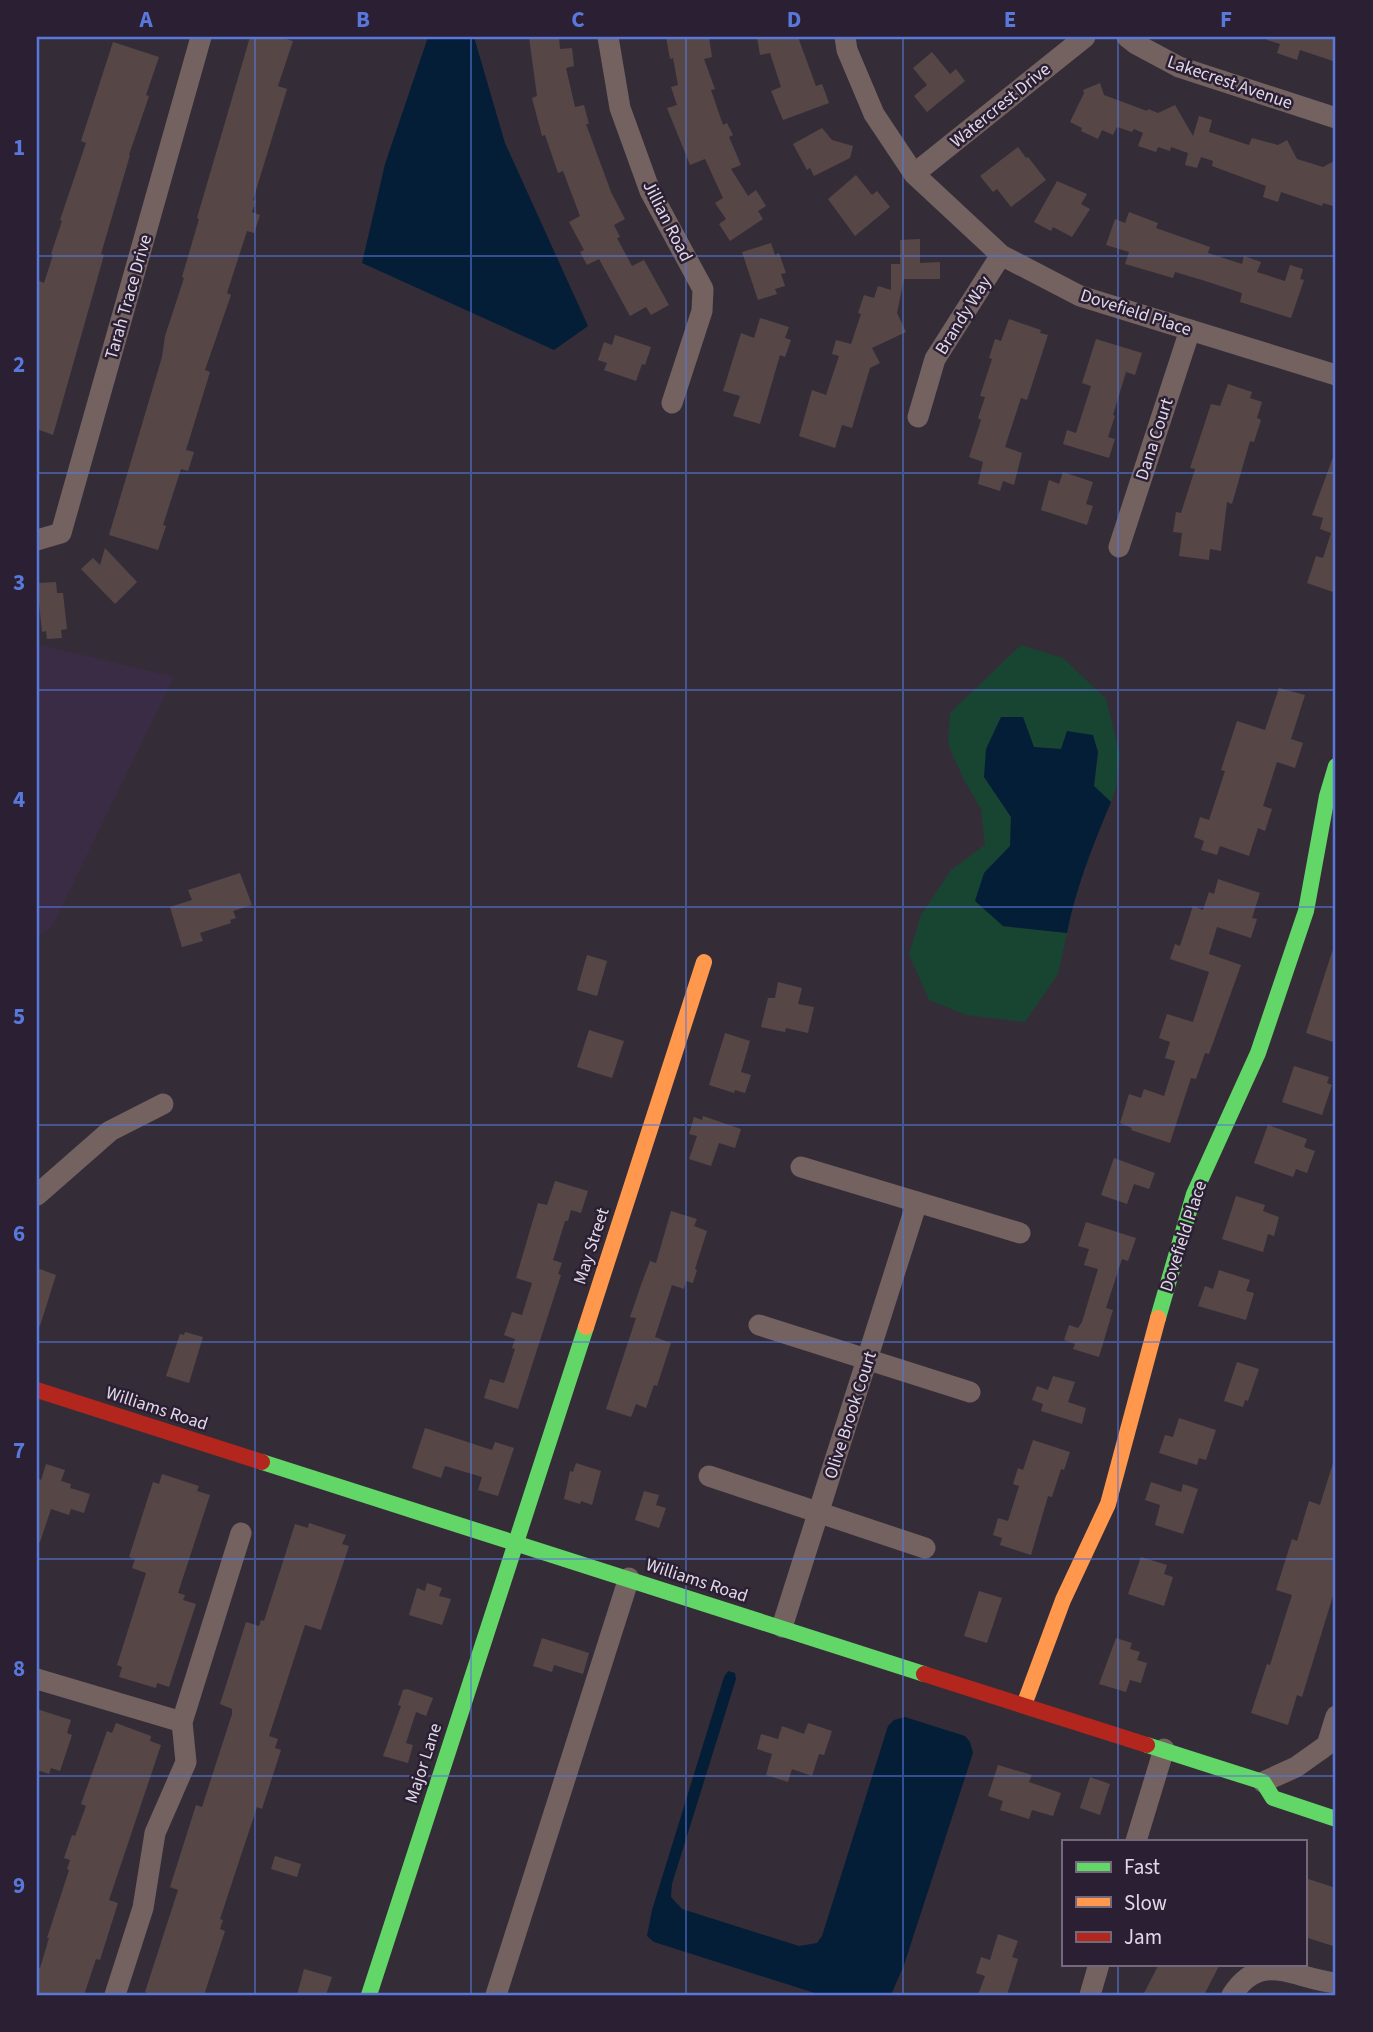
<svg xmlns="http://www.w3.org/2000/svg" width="1373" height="2032" font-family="'Source Sans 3',sans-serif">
	<rect width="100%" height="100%" fill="#342d38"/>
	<!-- built -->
	<path fill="#3b2c45" d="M37,644L174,677L51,928L37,937Z"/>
	<!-- green -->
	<path fill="#174532" d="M1021,645L1063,658L1106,699L1120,754L1116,788L1111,802L1094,786L1098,752L1033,747L984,777L1011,817L1010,846L984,873L1003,926L1067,933L1058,974L1025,1022L966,1015L929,1000L909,954L921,915L951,870L985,845L981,809L964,780L948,744L950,713Z"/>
	<!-- water -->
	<g fill="#051e37">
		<path d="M428,37H474L505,143L588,326L554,350L362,263L385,164Z"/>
		<path d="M1001,717H1023L1034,747L1061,749L1067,731L1093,735L1098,752L1094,786L1111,802C1093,845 1076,887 1067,933L1003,926L975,901L984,873L1010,846L1011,817L984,777L986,749Z"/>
		<path d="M728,1671L735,1673L736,1679L672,1884L671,1897L682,1909L799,1946L817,1943L822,1936L888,1726L894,1720L905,1717L965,1736L970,1742L973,1753L904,1965L891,1995H821L654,1942L647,1936L652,1910L724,1677Z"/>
	</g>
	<!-- building -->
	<g fill="#564746">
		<path d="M250,37H279L293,41L278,86L287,89L253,200L256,201L252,212L260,215L254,233L247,231L227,293L231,295L205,370L210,372L186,450L194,452L188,471L181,469L163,525L166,526L158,550L109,535L162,357L165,336L184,278L182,277L199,219L197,218Z"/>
		<path d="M529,37H559L560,49L572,48L574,66L566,68L575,107L584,105L589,124H586L611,192L625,219L614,225L620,237L617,238L632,266L644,260L669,305L651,315L646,307L630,316L599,259L587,265L580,252L584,250L569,222L580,216L563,171L558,173L545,135L542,136L532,98L537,96Z"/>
		<path d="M666,37H709L712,57L704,59L715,89L711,90L723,125L727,123L733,135L729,137L741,165L731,169L748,196L756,190L766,206L758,211L763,219L730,241L719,224L726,219L715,203L723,198L705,159L690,165L667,108L677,105L671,87L678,85L673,58L670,59Z"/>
		<path d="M757,37H798L816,86L822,84L829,103L783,120L771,91L781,87L770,53L760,55Z"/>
		<path d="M1268,37H1336V62L1300,50L1297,60L1277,53L1280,44L1267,40Z"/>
		<path d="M113,42L159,57L146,95L149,96L129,155H130L101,254L104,255L53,435L37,429V280L44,283L53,255L51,254L62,221L60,220L86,143L81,141Z"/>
		<path d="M932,52L950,74L956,69L965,81L927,112L914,96L927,85L913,68Z"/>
		<path d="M1100,83L1104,95L1147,111L1148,109L1158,113L1175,105L1193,136L1199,116L1212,120L1209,132L1249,145L1252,138L1278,145L1287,140L1297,159L1323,167L1336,160V207L1323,203L1322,206L1281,192L1278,202L1263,197L1266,186L1212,166L1213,161L1201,157L1197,168L1185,165L1188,153L1171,147L1170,151L1158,147L1156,152L1138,146L1143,133L1134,129L1132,132L1117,127L1113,135L1102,130L1098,139L1081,131L1082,128L1070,122L1084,93L1083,90Z"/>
		<path d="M822,128L832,140L853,146L850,158L814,176L810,168L807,170L793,144Z"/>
		<path d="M1018,147L1026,158L1028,157L1046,180L1011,207L997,189L993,192L980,176Z"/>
		<path d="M856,175L872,195L877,191L890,207L855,236L828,199Z"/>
		<path d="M1057,181L1087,194L1081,204L1090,209L1072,237L1053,227L1051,231L1034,222Z"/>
		<path d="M1129,212L1158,223L1156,228L1210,247L1208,253L1242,264L1244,256L1261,262L1257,272L1285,281L1290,265L1303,269L1300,279L1304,280L1291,318L1240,302L1242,293L1202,280L1175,272L1173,278L1125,264L1129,252L1106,245L1115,219L1125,223Z"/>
		<path d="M920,239V263L940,262V279H904L897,313L906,332L872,348L880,363L870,368L852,428L842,425L835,448L799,436L812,390L826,395L839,356L832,354L836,340L851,344L861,314L858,313L864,295L874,298L878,286L891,290V264H900V240Z"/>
		<path d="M771,243L775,255L779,253L786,273L781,274L785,286L775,289L777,294L758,300L742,252Z"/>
		<path d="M760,318L789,327L785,338L791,340L785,357L780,355L760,424L733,416L740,396L723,391L741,333L754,338Z"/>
		<path d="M1009,319L1041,330L1040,333L1048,335L1027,400L1021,398L1005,447L1022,453L1014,485L1003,481L1000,491L978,484L983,462L969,457L981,420L978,418L985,397L980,396L992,359L989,358L995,339L1001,341Z"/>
		<path d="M615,335L651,347L645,365L642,364L636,381L604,370L607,363L598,360L604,342L612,345Z"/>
		<path d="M1096,339L1142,353L1135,375L1126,372L1113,415L1115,416L1108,437L1115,439L1109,458L1063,444L1067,430L1076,433L1091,386L1082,383Z"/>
		<path d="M1228,384L1252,392L1250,398L1262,402L1257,418L1261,420L1254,442L1250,441L1232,504L1227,502L1221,551L1210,549L1209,560L1179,556L1182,533L1173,532L1176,512L1181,513L1195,469L1190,468L1211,404L1220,406Z"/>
		<path d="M1333,457H1336V593L1307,583L1316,556L1323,558L1331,533L1320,529L1323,518L1312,515Z"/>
		<path d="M1063,472L1093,482L1086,504L1093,506L1087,525L1041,510L1049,480L1059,484Z"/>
		<path d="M105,548L137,582L115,604L81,569L93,558L100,565Z"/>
		<path d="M56,582L57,593H63L67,629L61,630L62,638L47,639L46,631L42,632L37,583Z"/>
		<path d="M1279,688L1305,695L1291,739L1303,743L1295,768L1277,762L1263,806L1272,809L1265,831L1258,828L1249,856L1220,846L1217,855L1201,850L1204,841L1194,837L1200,817L1209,820L1225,771L1221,770L1237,721L1265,730Z"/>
		<path d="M240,873L252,905L233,911L236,918L230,920L231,923L200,933L203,941L182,947L170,907L192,900L188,890Z"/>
		<path d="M1218,879L1260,893L1252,918L1257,919L1251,938L1217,927L1209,954L1241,965L1209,1054L1205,1053L1196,1079L1191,1078L1170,1143L1131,1130L1132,1128L1120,1123L1129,1094L1141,1098L1144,1089L1164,1096L1175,1061L1165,1058L1170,1042L1159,1038L1167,1014L1193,1022L1209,972L1170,959L1175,944L1180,946L1193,906L1203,910L1209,892L1214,894Z"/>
		<path d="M1333,949L1336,950V1043L1306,1033Z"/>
		<path d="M587,955L607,961L597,996L577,990Z"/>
		<path d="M778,982L802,988L798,1004L814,1007L808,1033L786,1028L785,1032L761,1027L768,998H775Z"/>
		<path d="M589,1030L624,1041L612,1078L577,1067Z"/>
		<path d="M725,1033L750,1041L741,1072L751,1075L745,1093L735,1090L734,1093L709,1085Z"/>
		<path d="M1294,1066L1329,1077L1327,1083L1332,1085L1322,1115L1282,1102Z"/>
		<path d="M703,1116L741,1129L735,1148L719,1143L711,1166L689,1159L697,1136L689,1134L694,1117L702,1120Z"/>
		<path d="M1268,1125L1307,1139L1304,1147L1315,1151L1307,1173L1296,1169L1293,1177L1254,1163Z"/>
		<path d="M1114,1158L1155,1173L1149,1189L1134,1184L1127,1204L1101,1195Z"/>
		<path d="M555,1181L588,1191L581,1213L571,1210L568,1221H565L553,1260L562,1263L558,1274L561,1275L518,1409L484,1398L490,1379L504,1383L515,1349L512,1348L515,1339L504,1335L512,1312L522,1315L532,1283L516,1278L538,1203L547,1205Z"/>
		<path d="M1236,1196L1265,1205L1263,1211L1279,1217L1274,1236L1268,1234L1263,1252L1222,1239Z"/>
		<path d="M671,1211L697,1219L694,1226L707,1231L695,1269L697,1270L693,1283L686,1281L684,1289L672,1285L655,1337L671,1343L657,1386L654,1385L646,1408L636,1404L631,1417L606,1409L636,1318L630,1317L641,1285L650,1261L656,1263Z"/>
		<path d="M1086,1222L1136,1238L1128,1261L1122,1259L1106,1308L1113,1310L1099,1357L1073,1349L1075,1344L1064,1340L1069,1325L1078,1328L1082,1322L1098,1269L1084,1265L1089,1249L1078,1246Z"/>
		<path d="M37,1268L56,1275L40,1326L37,1325Z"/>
		<path d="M1219,1270L1250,1280L1246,1291L1254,1293L1246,1320L1198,1306L1205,1286L1213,1289Z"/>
		<path d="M185,1332L203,1337L189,1383L166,1376L180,1334L184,1335Z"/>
		<path d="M1237,1362L1259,1369L1248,1401L1245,1400L1243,1407L1224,1401Z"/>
		<path d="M1053,1376L1075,1382L1068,1402L1086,1408L1082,1424L1041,1411L1043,1404L1032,1400L1037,1386L1048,1390Z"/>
		<path d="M1179,1418L1216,1430L1206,1460L1199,1458L1197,1465L1159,1453L1165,1435L1173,1437Z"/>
		<path d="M425,1428L492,1450L495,1442L514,1448L498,1496L478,1490L482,1477L445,1466L441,1478L412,1468Z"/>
		<path d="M1033,1440L1070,1452L1064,1470L1061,1469L1052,1497L1048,1496L1031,1555L1000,1545L1002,1538L993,1535L998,1518L1008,1521L1019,1486L1013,1484L1018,1468L1023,1470Z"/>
		<path d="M576,1463L601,1471L592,1505L581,1501L580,1504L564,1499L570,1471L573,1472Z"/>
		<path d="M1333,1463H1336V1586L1302,1697L1297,1695L1288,1725L1251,1713L1267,1664L1270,1665L1292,1595L1276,1590L1292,1539L1297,1541L1309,1501L1320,1505Z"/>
		<path d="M46,1464L65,1470L61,1481L71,1484L70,1488L90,1494L84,1513L71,1509L69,1515L51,1509L40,1542H37V1478L41,1480Z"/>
		<path d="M162,1474L199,1486L197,1491L210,1495L178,1593L185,1595L183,1600L196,1604L169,1687L157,1683L156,1688L119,1677L122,1667L117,1665L146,1573L132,1568L135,1559L129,1557L153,1482L159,1484Z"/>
		<path d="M1151,1482L1181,1492L1183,1484L1198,1489L1183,1534L1155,1525L1160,1505L1145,1500Z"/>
		<path d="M644,1491L659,1495L656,1505L666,1508L659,1528L635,1520Z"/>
		<path d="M309,1523L346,1535L342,1544L349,1546L321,1630L305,1625L269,1736L278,1739L275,1748L281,1750L262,1809L257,1807L220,1919L223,1920L220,1929L225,1931L204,1995H154L145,1992L178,1890L170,1887L196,1805L202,1807L232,1714V1709L220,1704L246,1622L259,1626L261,1620L264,1621L295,1524L308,1528Z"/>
		<path d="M1141,1557L1167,1565L1164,1574L1173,1577L1164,1606L1128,1594Z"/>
		<path d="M427,1583L442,1588L439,1596L451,1599L442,1625L409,1615L417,1588L425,1591Z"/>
		<path d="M979,1591L1002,1598L987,1643L964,1636Z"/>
		<path d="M542,1638L589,1653L583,1674L554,1665L552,1672L533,1666Z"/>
		<path d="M1116,1638L1132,1643L1130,1649L1140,1652L1137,1660L1147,1663L1141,1683L1130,1680L1126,1692L1099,1684Z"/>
		<path d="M407,1689L433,1698L426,1716L416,1712L406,1743L413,1745L408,1763L383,1756L401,1706L398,1705L403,1690Z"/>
		<path d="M37,1709L71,1720L67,1733L72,1735L60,1771L51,1768L49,1774L37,1770Z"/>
		<path d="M116,1723L151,1736L150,1741L161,1745L109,1900L118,1903L100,1960L96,1959L84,1995H37V1967L40,1968L49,1938H47L69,1870L67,1869L70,1860L64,1858L72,1835L75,1836L86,1806L81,1804L107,1731L112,1733Z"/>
		<path d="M808,1723L832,1731L824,1755L819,1754L812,1776L792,1769L788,1782L766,1775L772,1754L757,1749L761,1734L778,1739L782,1726L804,1734Z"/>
		<path d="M998,1765L1032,1775L1029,1782L1061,1793L1053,1816L1032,1810L1029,1819L1000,1810L1003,1801L988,1796Z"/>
		<path d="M1090,1777L1110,1784L1100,1815L1080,1808Z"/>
		<path d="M275,1856L301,1864L297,1877L271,1869Z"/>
		<path d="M1305,1878L1336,1888V1935L1333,1946L1305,1937Z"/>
		<path d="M998,1934L1018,1941L1012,1957L1018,1959L1007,1995H978L985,1976L976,1973L981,1957L990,1960Z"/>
		<path d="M1159,1964H1220L1204,1995H1143Z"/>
		<path d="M304,1969L332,1977L326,1995H297Z"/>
	</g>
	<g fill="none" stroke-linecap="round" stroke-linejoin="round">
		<!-- street -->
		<g stroke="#736260" stroke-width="21">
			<path d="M608,37L620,108L650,191L703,289L702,311L672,403"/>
			<path d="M845,37L847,50L874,114L914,174L1001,255L1080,296L1336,375"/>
			<path d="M1127,37L1136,44L1179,67L1336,118"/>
			<path d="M914,174L1085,37"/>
			<path d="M918,417L935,359L1001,255"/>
			<path d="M37,540L61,533L201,37"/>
			<path d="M1119,547L1190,330"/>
			<path d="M801,1167L1020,1233"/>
			<path d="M37,1195L110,1131L163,1104"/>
			<path d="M759,1325L970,1392"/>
			<path d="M709,1476L925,1548"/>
			<path d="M782,1627L917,1202"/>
			<path d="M37,1679L182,1722"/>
			<path d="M1263,1782L1296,1767L1327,1745L1336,1716"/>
			<path d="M1136,1841L1164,1749"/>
			<path d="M115,1995L143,1908L155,1833L186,1762L182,1722L241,1533"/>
			<path d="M496,1995L629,1578"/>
			<path d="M1090,1995L1099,1964"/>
			<path d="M1232,1995C1262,1949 1294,1979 1336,1983"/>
		</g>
		<!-- fast -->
		<g stroke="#63d668" stroke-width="16">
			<path d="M1158,1318L1194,1194L1258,1053L1306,911L1327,796L1336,766"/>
			<path d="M262,1462L924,1674"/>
			<path d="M1147,1745L1263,1782L1273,1798L1336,1819"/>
			<path d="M369,1995L586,1327"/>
		</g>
		<!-- slow -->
		<g stroke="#ff974d" stroke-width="16">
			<path d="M586,1327L704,962"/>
			<path d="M1024,1705L1063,1600L1108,1504L1158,1318"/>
		</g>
		<!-- jam -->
		<g stroke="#b3261e" stroke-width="16">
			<path d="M37,1390L262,1462"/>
			<path d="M924,1674L1147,1745"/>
		</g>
	</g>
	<!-- grid -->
	<path fill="none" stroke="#5878dc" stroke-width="2" stroke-opacity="0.55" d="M255,37V1995M471,37V1995M686,37V1995M903,37V1995M1118,37V1841M37,256H1336M37,473H1336M37,690H1336M37,907H1336M37,1125H1336M37,1342H1336M37,1559H1336M37,1776H1336M1118,1964V1995"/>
	<g text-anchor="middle" stroke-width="5" stroke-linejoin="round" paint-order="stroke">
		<!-- street labels -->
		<g font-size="18" fill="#e1d9e7" stroke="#2b1f33">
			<text transform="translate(1230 82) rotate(19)" y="6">Lakecrest Avenue</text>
			<text transform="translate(1000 105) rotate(-39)" y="6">Watercrest Drive</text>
			<text transform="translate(668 221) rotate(63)" y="6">Jillian Road</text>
			<text transform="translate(128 297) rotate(-74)" y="6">Tarah Trace Drive</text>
			<text transform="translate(1136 312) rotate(18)" y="6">Dovefield Place</text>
			<text transform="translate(963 315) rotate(-58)" y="6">Brandy Way</text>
			<text transform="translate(1154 439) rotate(-72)" y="6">Dana Court</text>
			<text transform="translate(1183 1236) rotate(-72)" y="6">Dovefield Place</text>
			<text transform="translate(591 1246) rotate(-72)" y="6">May Street</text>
			<text transform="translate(157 1408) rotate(18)" y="6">Williams Road</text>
			<text transform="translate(850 1415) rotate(-72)" y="6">Olive Brook Court</text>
			<text transform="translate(697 1580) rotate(18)" y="6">Williams Road</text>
			<text transform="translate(423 1763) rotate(-72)" y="6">Major Lane</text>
		</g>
	</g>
	<!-- border -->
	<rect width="1373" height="2032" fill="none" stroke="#2b1f33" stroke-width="77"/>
	<!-- legend -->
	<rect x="1062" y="1840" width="245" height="126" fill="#2b1f33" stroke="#74697b" stroke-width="2"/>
	<rect x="1076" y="1862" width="35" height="10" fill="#63d668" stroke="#74697b" stroke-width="2"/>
	<text x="1124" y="1874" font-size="21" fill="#e1d9e7">Fast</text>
	<rect x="1076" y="1897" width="35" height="10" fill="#ff974d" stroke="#74697b" stroke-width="2"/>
	<text x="1124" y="1910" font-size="21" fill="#e1d9e7">Slow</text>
	<rect x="1076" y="1932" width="35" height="10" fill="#b3261e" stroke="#74697b" stroke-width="2"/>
	<text x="1124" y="1944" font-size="21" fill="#e1d9e7">Jam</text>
	<rect x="38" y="38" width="1296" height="1956" fill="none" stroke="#5878dc" stroke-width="2.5"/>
	<g font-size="23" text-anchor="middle" font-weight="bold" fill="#5878dc">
		<text x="146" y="27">A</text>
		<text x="363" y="27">B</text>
		<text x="578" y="27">C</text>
		<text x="794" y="27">D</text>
		<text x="1010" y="27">E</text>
		<text x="1226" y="27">F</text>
		<text x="19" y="155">1</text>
		<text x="19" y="372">2</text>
		<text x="19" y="590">3</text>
		<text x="19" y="807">4</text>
		<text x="19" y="1024">5</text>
		<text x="19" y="1241">6</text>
		<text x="19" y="1458">7</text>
		<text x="19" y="1676">8</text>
		<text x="19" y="1893">9</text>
	</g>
</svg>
